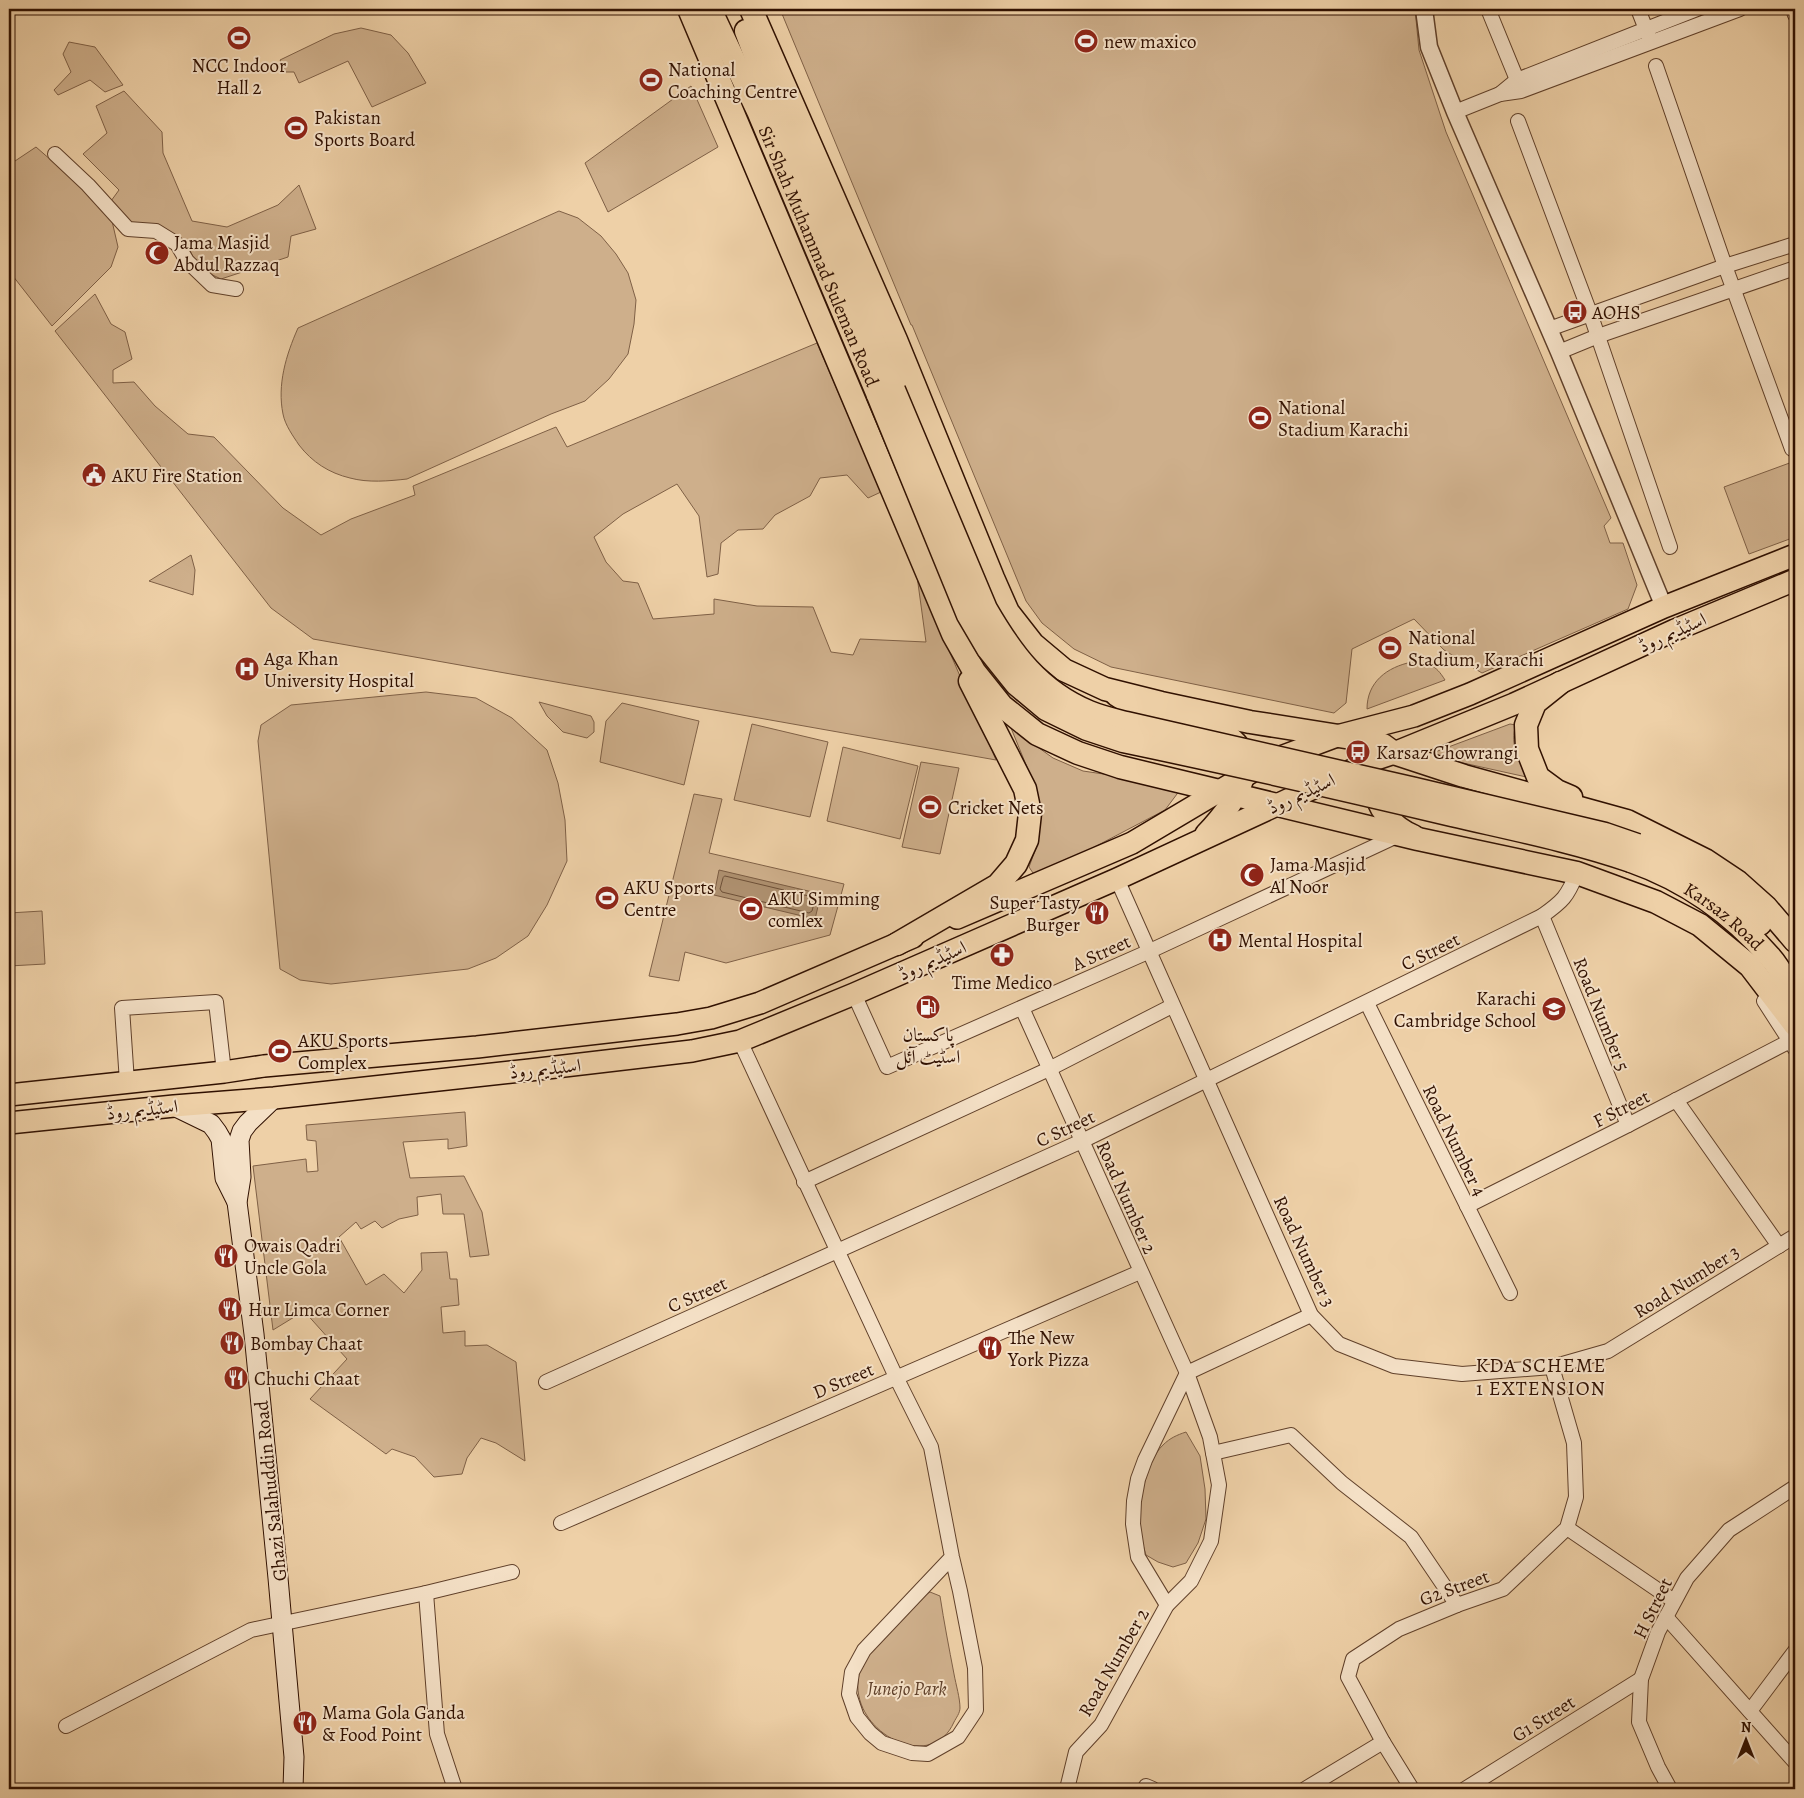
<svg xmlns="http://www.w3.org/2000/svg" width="1804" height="1798" font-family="Alegreya,Amiri,serif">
	<rect width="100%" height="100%" fill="#eed0a7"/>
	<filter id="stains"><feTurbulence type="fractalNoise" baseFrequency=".004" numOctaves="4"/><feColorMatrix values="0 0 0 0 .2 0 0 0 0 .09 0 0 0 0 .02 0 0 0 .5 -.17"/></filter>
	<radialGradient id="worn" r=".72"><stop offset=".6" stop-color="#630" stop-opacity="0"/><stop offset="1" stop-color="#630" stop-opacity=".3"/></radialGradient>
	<!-- green -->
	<g fill="#ceaf8b" stroke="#7f6046">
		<path d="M780,9H1415L1419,50L1446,132L1611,518L1604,526L1610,543H1623L1637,585L1628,609L1482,673L1444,650L1414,619L1352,649L1346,703L1334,713L1111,667L1074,649L1042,623L1026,601L912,325H911Z"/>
		<path d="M361,28L391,35L408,53L426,83L372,107L348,61L299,83L294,72H286L280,60L334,34Z"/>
		<path d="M69,42L95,47L123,85L105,92L90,80L58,95L54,90L71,72L63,54Z"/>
		<path d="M691,86L718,147L608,212L585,163Z"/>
		<path d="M124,91L162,132L163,153L192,221L227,227L278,205L299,185L316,229L291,236L288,257L221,279L198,268L187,244L158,226L130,223L111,201L119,190L83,154L107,133L96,106Z"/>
		<path d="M36,147L83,188L112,221L118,247L111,267L52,326L9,271V165Z"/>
		<path d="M559,211L578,218L601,236L616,254L628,273L636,300L634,324L628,354L609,379L585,401L551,414L407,479C389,481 368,483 350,478C329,473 312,462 299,445C293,436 285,425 283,414C277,385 286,355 298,328Z"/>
		<path d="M95,294L111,324L125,332L132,359L113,370V383L134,382L155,406L188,434L214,437L283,508L321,535L351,519L415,495L413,486L556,427L567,447L817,343L881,492L868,498L847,475L820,478L810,496L775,515L763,529L738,530L721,543L718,574L707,577L699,516L677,484L623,514L594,537L606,562L623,581L638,583L653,619L714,614V599L757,606L813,607L831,652L853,655L860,639L926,642L917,576L996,760L313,639L271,608L55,331Z"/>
		<path d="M1795,461V537L1749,554L1724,487Z"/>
		<path d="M191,555L195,570L193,595L149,581Z"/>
		<path d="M1412,662C1430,664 1435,664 1445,680L1367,709C1367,682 1387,667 1412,662Z"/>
		<path d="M426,692L476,698L512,718L547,750L558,783L565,820L567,861L547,905L528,936L496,958L468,969L331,984L300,980L280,969L258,741L261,725L291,705Z"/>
		<path d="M539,702L591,716L594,722V732L587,738L563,732L547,716Z"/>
		<path d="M622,703L699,721L684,785L600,762L606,721Z"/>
		<path d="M752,724L828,742L810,817L734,800Z"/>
		<path d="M1510,724L1516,725C1509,744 1519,763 1531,778L1427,755Z"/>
		<path d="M1011,728L1053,758L1083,771L1178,785L1180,790L1165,810L1041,875L1033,873L1029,867L1036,848L1040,810L1029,772Z"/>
		<path d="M843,747L918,766L900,839L827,821Z"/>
		<path d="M921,762L959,768L940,854L902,847Z"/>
		<path d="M694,794L722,799L709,853L844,884L830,935L726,963L685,952L679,981L649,976Z"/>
		<path d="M42,911L45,964L9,966V913Z"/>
		<path d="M465,1112L467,1146L448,1149V1139L403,1142L410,1178L464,1176L482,1212L489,1255L470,1257L464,1214H443L441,1194L417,1197L418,1215L399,1219L382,1228L375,1221L361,1229L356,1222L339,1237L366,1285L384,1274L404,1293L422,1270L421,1253L447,1252L450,1279H457L459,1305L441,1307L443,1333L465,1331V1346L487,1345L516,1362L525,1461L496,1443L481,1438L467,1458L462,1474L434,1477L415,1457L392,1449L386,1454L310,1399L347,1359L304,1311L273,1330L253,1166L306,1159L307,1172L318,1171L316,1141L307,1140L306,1125Z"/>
		<path d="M1186,1432L1200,1456L1205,1489L1206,1519L1198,1543L1186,1563L1173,1567L1158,1562L1146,1555C1144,1548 1141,1540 1140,1533C1136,1510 1146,1461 1163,1445C1170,1438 1177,1435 1186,1432Z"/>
		<path d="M930,1592L940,1596C944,1622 949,1648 954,1674C956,1685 960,1698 960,1708C960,1713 956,1718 954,1722C930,1777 843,1728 860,1671C863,1660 879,1643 887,1634C900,1619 913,1602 930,1592Z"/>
	</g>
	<!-- water -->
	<path fill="#ad8f6e" stroke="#7b5c42" d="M719,870L821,894L815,919L714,895Z"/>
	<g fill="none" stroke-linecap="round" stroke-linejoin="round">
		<!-- shore -->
		<path stroke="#6e5037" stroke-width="1" d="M725,876L813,897L815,900L812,911L809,913L722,892L720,889L723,878Z"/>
		<defs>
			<g id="minor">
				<path d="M1488,9L1520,87"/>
				<path d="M1638,9L1649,37"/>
				<path d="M1793,9L1795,15"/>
				<path d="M1656,66L1725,266L1792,449"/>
				<path d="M1500,94L1517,80L1697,9"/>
				<path d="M1455,112L1500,94L1521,91L1740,9"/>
				<path d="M1518,121L1590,313L1670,547"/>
				<path d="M55,154L88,185L128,229L156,231L177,244L187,261L212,285L236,289"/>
				<path d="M1549,329L1725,266L1795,244"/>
				<path d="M1559,352L1598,336L1795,268"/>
				<path d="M1117,879L1311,1315L1339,1344L1394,1366L1462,1374L1552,1367L1608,1351L1795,1236"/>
				<path d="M1542,916L1628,1125"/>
				<path d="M854,994L887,1067L1150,951L1399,835"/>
				<path d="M1764,1001L1795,1049"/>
				<path d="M1367,1003L1510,1293"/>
				<path d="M1022,1008L1187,1373L1210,1437L1219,1485L1211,1541L1191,1581L1167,1605L1101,1725L1076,1752L1067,1789"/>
				<path d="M740,1041L896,1377L931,1447L952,1557L960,1591L975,1668L976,1710L958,1737L928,1754L912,1753L882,1743L870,1733L857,1717L849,1694L852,1672L864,1650L952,1557"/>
				<path d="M127,1082L122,1008L216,1002L224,1072"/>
				<path d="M1676,1100L1779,1246"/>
				<path d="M804,1182L1049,1069L1172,1006"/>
				<path d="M1467,1206L1628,1125L1790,1041"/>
				<path d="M546,1382L1082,1141L1542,916C1563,901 1567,897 1577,873"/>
				<path d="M1213,1453L1291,1435L1342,1483L1411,1537L1457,1605"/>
				<path d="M561,1523L1140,1272"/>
				<path d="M1567,1528L1674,1601"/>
				<path d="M426,1593L437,1734L455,1789"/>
				<path d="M1167,1605L1138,1557L1133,1524L1134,1501L1138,1479L1145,1460L1187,1373L1311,1315"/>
				<path d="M1666,1617L1795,1762"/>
				<path d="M1750,1711L1795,1651"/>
				<path d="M66,1726L251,1630L426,1593L512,1572"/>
				<path d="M1146,1786L1153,1789"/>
				<path d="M1305,1789L1383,1742"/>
				<path d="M1412,1789L1383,1742L1348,1677L1353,1659L1399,1629L1457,1605L1503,1589L1567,1528L1576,1497L1574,1443L1552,1367"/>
				<path d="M1465,1789L1641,1679"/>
				<path d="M1670,1789L1658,1767L1639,1722L1641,1679L1658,1632L1687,1578L1729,1530L1795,1487"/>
			</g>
			<path id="tertiary" d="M1424,9L1429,47L1455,112L1559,352L1664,607"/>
			<g id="secondary">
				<path d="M274,1098L248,1123L242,1131L239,1140L241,1177L237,1202L254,1334L278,1578L294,1757L293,1789"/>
				<path d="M174,1106L211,1124L217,1132L221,1139L225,1178L237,1202"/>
			</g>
			<g id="primary">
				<path d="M1116,695C1124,700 1133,707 1142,710C1166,718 1193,719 1216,729C1272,755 1234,804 1206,834"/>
				<path d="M1374,784C1375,808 1393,827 1414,836"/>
				<path d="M957,918L1132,843L1270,761L1337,736L1414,716L1470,694L1664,607L1795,555"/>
				<path d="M9,1095L224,1072L264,1066L477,1047L677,1024L711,1018L760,1003L913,937"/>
				<path d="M9,1123L174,1106L274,1098L530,1070L692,1051L740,1041L854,994L1117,879L1376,759L1394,753L1514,704L1675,630L1795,580"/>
			</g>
			<g id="trunk">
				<path d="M689,9L953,634L974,671L1002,706L1037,734L1078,753L1120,767L1418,839L1577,873L1656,902L1700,925L1750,966L1795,1025"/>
				<path id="s1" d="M710,9L758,111L878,395"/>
				<path d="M751,9L896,340L993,578L1008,612L1033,644L1064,670L1105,689L1161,703L1250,722L1364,740L1383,745L1394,753L1464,776L1627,821L1705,860L1738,882L1766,907L1795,941"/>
				<path d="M746,31L774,105L894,390"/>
				<path d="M1560,683L1535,703L1526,725L1527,749L1538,777L1557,791L1571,797"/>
				<path d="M1637,845C1687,867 1720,886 1760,924"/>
				<path id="s2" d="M1631,861C1685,880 1733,914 1770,957C1780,968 1787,983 1795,996"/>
				<path d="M897,944L998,885L1016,864L1027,840L1030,813L1025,789L970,681"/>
			</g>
		</defs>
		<!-- minor casing -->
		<use href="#minor" stroke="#60402a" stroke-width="16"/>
		<!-- tertiary casing -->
		<use href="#tertiary" stroke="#60402a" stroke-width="19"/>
		<!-- secondary casing -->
		<use href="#secondary" stroke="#301000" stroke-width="21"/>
		<!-- primary casing -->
		<use href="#primary" stroke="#301000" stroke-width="24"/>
		<!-- trunk casing -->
		<use href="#trunk" stroke="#301000" stroke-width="25"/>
		<!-- minor -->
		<use href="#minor" stroke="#f4e0c6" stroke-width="14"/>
		<!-- tertiary -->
		<use href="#tertiary" stroke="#f4e0c6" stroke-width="16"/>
		<!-- secondary -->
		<use href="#secondary" stroke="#f4e0c6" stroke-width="19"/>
		<!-- primary -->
		<use href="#primary" stroke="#eed0a7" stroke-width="21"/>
		<!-- trunk -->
		<use href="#trunk" stroke="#eed0a7" stroke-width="22"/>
		<defs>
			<g id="trunk-bridge">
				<path d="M894,390L986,609C1012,654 1039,691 1089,712C1101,717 1114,720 1126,723L1415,789L1605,834L1637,845"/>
				<path d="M878,395L968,615L988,649L1016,684L1046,709L1087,729L1123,741C1233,764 1343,789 1452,815C1512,829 1573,841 1631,861"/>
			</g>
		</defs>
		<!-- trunk-bridge casing -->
		<use href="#trunk-bridge" stroke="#301000" stroke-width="25" stroke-linecap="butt"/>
		<!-- trunk-bridge -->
		<use href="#trunk-bridge" stroke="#eed0a7" stroke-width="22"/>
	</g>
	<!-- icons -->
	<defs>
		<symbol id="stadium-disc" viewBox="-11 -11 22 22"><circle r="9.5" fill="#8f2418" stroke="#f4e0c6"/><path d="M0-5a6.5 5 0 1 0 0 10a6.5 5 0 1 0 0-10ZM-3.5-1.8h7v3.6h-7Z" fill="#fff"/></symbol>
		<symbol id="mosque-disc" viewBox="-11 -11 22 22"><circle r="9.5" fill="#8f2418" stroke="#f4e0c6"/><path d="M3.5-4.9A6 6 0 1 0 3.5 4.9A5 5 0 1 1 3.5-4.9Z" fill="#fff"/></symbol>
		<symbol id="bus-disc" viewBox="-11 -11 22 22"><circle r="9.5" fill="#8f2418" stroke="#f4e0c6"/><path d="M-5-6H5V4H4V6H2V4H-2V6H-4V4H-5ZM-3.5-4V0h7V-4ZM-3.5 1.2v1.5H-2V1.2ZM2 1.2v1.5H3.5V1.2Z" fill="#fff"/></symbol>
		<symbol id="civic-disc" viewBox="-11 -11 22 22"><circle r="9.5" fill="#8f2418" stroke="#f4e0c6"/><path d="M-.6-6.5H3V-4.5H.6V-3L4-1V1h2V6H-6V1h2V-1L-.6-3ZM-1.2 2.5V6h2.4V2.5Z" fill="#fff"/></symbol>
		<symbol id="hospital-disc" viewBox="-11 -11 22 22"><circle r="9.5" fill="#8f2418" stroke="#f4e0c6"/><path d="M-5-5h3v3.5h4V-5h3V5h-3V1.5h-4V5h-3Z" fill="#fff"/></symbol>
		<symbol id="restaurant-disc" viewBox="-11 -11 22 22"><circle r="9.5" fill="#8f2418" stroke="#f4e0c6"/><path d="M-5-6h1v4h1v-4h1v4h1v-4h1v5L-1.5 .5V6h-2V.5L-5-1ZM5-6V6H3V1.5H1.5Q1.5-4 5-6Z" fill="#fff"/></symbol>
		<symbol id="pharmacy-disc" viewBox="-11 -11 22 22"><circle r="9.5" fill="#8f2418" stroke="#f4e0c6"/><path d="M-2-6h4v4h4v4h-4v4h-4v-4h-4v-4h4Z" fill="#fff"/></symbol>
		<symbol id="fuel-disc" viewBox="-11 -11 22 22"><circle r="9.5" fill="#8f2418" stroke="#f4e0c6"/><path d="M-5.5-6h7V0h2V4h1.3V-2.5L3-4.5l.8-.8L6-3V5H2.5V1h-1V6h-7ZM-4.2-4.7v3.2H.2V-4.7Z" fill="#fff"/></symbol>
		<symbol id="school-disc" viewBox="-11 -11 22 22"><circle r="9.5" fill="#8f2418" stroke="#f4e0c6"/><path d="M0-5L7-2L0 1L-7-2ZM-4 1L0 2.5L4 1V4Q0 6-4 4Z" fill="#fff"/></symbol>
	</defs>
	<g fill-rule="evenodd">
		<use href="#stadium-disc" x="225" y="24" width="28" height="28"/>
		<use href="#stadium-disc" x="1072" y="27" width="28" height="28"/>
		<use href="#stadium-disc" x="637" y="66" width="28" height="28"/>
		<use href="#stadium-disc" x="282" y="114" width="28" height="28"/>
		<use href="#mosque-disc" x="143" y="239" width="28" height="28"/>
		<use href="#bus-disc" x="1561" y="298" width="28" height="28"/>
		<use href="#stadium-disc" x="1246" y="404" width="28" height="28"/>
		<use href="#civic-disc" x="80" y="461" width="28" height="28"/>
		<use href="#stadium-disc" x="1376" y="634" width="28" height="28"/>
		<use href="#hospital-disc" x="233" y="655" width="28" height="28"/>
		<use href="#bus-disc" x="1344" y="738" width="28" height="28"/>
		<use href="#stadium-disc" x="916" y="793" width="28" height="28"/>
		<use href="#mosque-disc" x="1238" y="861" width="28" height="28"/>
		<use href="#stadium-disc" x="593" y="884" width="28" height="28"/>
		<use href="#stadium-disc" x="737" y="895" width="28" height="28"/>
		<use href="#restaurant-disc" x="1083" y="899" width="28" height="28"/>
		<use href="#hospital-disc" x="1206" y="926" width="28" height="28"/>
		<use href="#pharmacy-disc" x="988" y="941" width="28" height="28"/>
		<use href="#fuel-disc" x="914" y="993" width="28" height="28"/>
		<use href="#school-disc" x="1540" y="995" width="28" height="28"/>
		<use href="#stadium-disc" x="266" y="1037" width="28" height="28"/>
		<use href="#restaurant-disc" x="212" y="1242" width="28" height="28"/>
		<use href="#restaurant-disc" x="216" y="1295" width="28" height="28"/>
		<use href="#restaurant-disc" x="218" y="1329" width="28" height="28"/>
		<use href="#restaurant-disc" x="976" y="1334" width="28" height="28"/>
		<use href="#restaurant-disc" x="222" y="1364" width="28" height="28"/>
		<use href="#restaurant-disc" x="291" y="1709" width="28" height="28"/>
	</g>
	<g text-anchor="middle" stroke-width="4" stroke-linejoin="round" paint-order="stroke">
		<!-- poi labels -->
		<g font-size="19" fill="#301000" stroke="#f4e0c6" text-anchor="start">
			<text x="1104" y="48">new maxico</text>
			<text x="239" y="72" text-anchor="middle">NCC Indoor<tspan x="239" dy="22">Hall 2</tspan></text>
			<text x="668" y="76">National<tspan x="668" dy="22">Coaching Centre</tspan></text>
			<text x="314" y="124">Pakistan<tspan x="314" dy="22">Sports Board</tspan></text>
			<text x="174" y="249">Jama Masjid<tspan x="174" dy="22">Abdul Razzaq</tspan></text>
			<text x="1592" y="319">AOHS</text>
			<text x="1278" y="414">National<tspan x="1278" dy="22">Stadium Karachi</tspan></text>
			<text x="112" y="482">AKU Fire Station</text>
			<text x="1408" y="644">National<tspan x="1408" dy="22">Stadium, Karachi</tspan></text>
			<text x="264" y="665">Aga Khan<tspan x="264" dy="22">University Hospital</tspan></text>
			<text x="1376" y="759">Karsaz Chowrangi</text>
			<text x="948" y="814">Cricket Nets</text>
			<text x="1270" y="871">Jama Masjid<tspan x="1270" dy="22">Al Noor</tspan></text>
			<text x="624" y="894">AKU Sports<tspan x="624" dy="22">Centre</tspan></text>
			<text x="768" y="905">AKU Simming<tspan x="768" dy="22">comlex</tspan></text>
			<text x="1080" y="909" text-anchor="end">Super Tasty<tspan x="1080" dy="22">Burger</tspan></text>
			<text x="1238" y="947">Mental Hospital</text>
			<text x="1002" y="989" text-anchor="middle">Time Medico</text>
			<text x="1536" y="1005" text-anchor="end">Karachi<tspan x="1536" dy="22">Cambridge School</tspan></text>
			<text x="928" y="1041" text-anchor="middle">پاکستان<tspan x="928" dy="22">اسٹیٹ آئل</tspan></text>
			<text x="298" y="1047">AKU Sports<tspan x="298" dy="22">Complex</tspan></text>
			<text x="244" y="1252">Owais Qadri<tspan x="244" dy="22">Uncle Gola</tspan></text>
			<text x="248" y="1316">Hur Limca Corner</text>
			<text x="1008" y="1344">The New<tspan x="1008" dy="22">York Pizza</tspan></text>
			<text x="250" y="1350">Bombay Chaat</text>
			<text x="254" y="1385">Chuchi Chaat</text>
			<text x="322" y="1719">Mama Gola Ganda<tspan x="322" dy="22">&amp; Food Point</tspan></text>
		</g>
		<!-- street labels -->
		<g font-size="19" fill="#301000" stroke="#f4e0c6">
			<text dy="7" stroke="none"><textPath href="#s1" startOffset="270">Sir Shah Muhammad Suleman Road</textPath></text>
			<text transform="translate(1672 632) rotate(-24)" y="7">اسٹیڈیم روڈ</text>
			<text transform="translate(1301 793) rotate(-25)" y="7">اسٹیڈیم روڈ</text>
			<text dy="7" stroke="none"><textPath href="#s2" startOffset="109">Karsaz Road</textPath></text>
			<text transform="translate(1430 951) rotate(-26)" y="7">C Street</text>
			<text transform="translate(1101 952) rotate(-24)" y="7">A Street</text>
			<text transform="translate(932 960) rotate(-24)" y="7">اسٹیڈیم روڈ</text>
			<text transform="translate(1602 1014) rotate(68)" y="7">Road Number 5</text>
			<text transform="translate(545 1068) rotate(-6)" y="7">اسٹیڈیم روڈ</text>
			<text transform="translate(1621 1108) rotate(-27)" y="7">F Street</text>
			<text transform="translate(142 1109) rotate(-6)" y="7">اسٹیڈیم روڈ</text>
			<text transform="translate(1065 1128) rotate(-25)" y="7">C Street</text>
			<text transform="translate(1455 1140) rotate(64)" y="7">Road Number 4</text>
			<text transform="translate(1127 1197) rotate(66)" y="7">Road Number 2</text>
			<text transform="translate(1305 1251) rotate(65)" y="7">Road Number 3</text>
			<text transform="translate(1686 1281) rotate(-32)" y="7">Road Number 3</text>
			<text transform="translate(697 1294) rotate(-24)" y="7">C Street</text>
			<text transform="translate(843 1380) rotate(-23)" y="7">D Street</text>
			<text transform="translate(270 1491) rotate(-96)" y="7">Ghazi Salahuddin Road</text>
			<text transform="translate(1454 1587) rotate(-20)" y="7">G2 Street</text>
			<text transform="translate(1652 1608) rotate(-64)" y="7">H Street</text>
			<text transform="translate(1113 1662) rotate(-60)" y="7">Road Number 2</text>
			<text transform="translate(1543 1718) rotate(-32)" y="7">G1 Street</text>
		</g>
		<!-- park labels -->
		<g font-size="19" font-style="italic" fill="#5f402a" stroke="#f4e0c6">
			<text x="907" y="1695">Junejo Park</text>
		</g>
		<!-- neighbourhood labels -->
		<g font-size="20" letter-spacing="1" fill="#301000" stroke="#f4e0c6">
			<text x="1541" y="1372">KDA SCHEME<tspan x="1541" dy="23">1 EXTENSION</tspan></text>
		</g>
	</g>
	<!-- margin -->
	<rect width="1804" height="1798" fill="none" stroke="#eed0a7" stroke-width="30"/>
	<rect x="10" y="10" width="1784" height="1778" fill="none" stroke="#301000" stroke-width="2.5"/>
	<rect x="15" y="15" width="1774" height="1768" fill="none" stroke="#301000"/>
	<!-- north arrow -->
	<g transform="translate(1746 1740)" stroke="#f4e0c6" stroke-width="4" paint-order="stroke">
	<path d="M0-4L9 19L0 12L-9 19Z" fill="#301000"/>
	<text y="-8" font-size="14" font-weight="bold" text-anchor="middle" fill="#301000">N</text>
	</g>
	<rect width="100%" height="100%" filter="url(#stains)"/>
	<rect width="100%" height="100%" fill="url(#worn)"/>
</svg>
